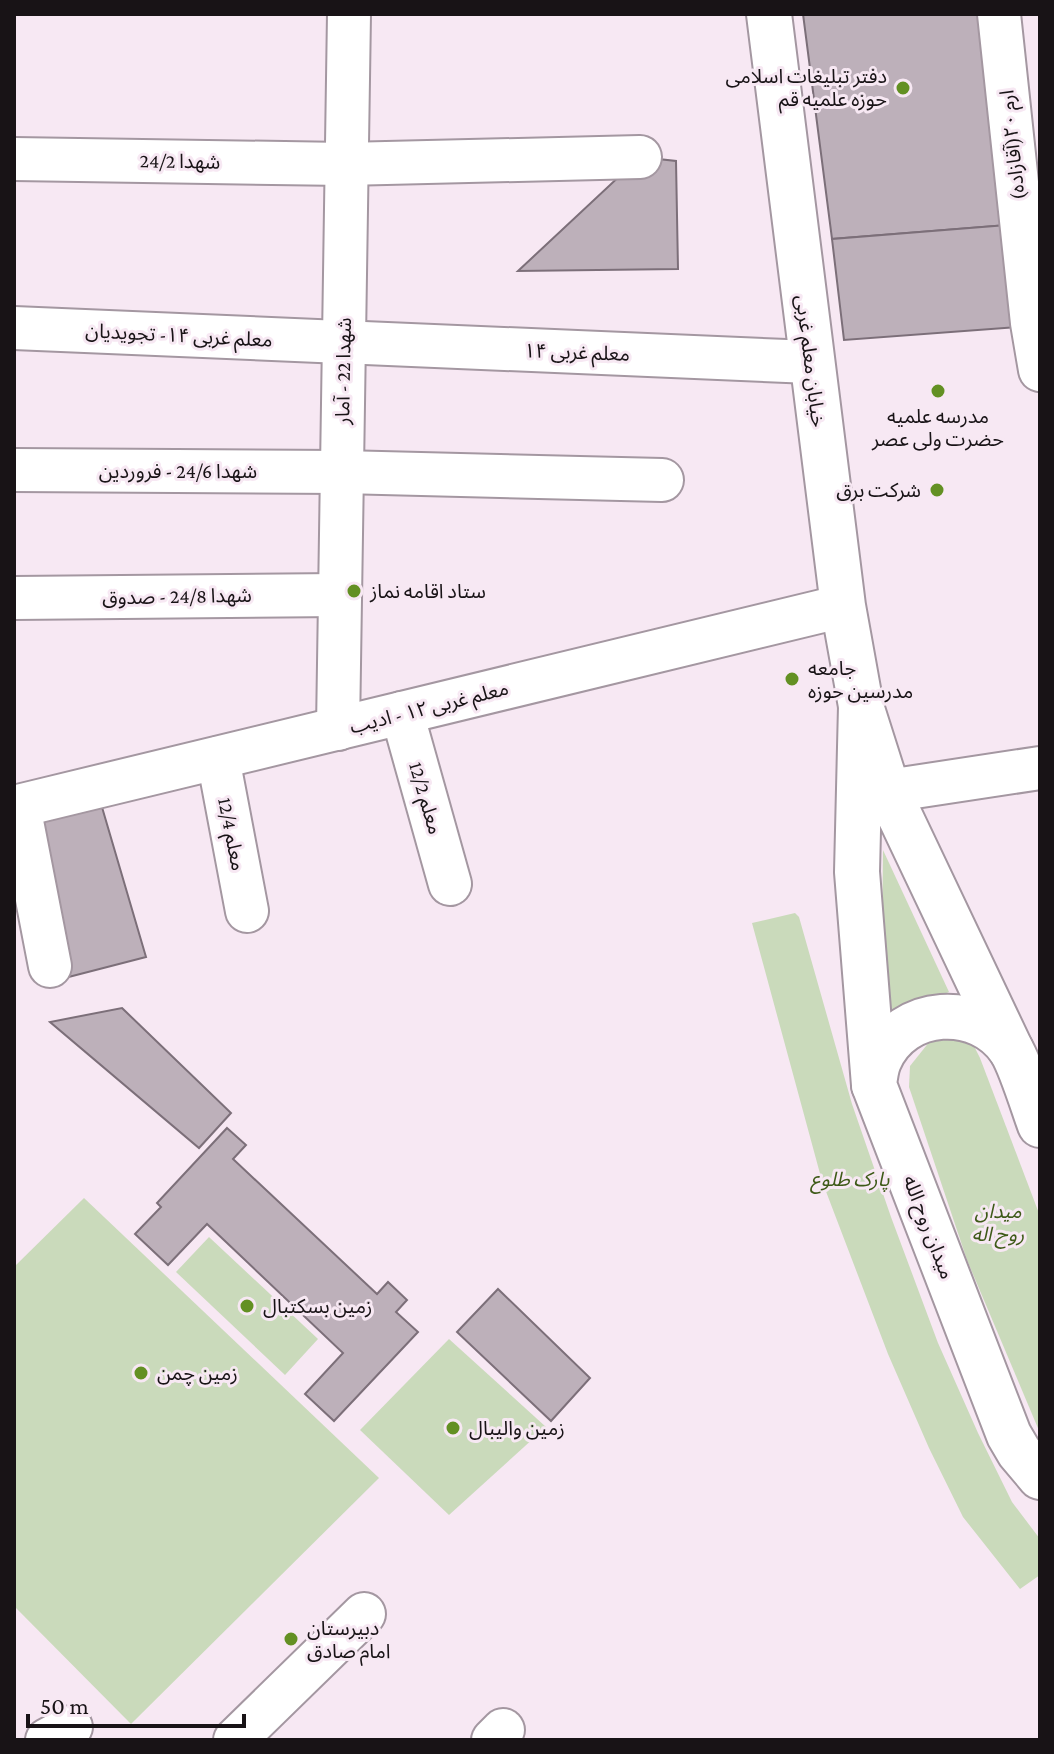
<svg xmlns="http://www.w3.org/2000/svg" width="1054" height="1754" font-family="'Crimson Pro','Noto Sans Arabic',serif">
	<rect width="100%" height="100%" fill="#f7e8f3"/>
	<!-- green -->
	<g fill="#cadabb">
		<path d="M883,850L949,992L890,1014L882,945Z"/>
		<path d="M795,913L799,917L852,1104L891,1217L938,1343L978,1433L1012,1502L1040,1539V1575L1020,1589L963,1517L929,1448L888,1354L822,1181L752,923Z"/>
		<path d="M962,1036L974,1046L980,1058L1040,1216V1433L967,1260L909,1087L910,1066L930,1041Z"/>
		<path d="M84,1198L379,1478L131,1724L14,1606V1267Z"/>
		<path d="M209,1237L318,1339L285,1375L176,1272Z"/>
		<path d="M449,1339L546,1427L449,1515L360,1430Z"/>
	</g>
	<!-- building -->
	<g fill="#bdb0ba" stroke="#7c6f79" stroke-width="2">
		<path d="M803,14H985L1007,225L832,239Z"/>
		<path d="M640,157L676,161L678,269L518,271Z"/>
		<path d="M1007,225L1018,327L844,340L832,239Z"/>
		<path d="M99,797L146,957L57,980L27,823Z"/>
		<path d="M122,1008L231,1113L199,1148L50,1022Z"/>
		<path d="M227,1128L246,1145L233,1159L377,1294L388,1282L407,1300L396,1312L418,1332L334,1421L305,1394L343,1353L207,1224L168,1265L135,1234L161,1207L157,1203Z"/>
		<path d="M498,1289L590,1378L551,1421L457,1332Z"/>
	</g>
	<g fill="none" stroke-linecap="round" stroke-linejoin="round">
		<defs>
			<g id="minor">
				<path d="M999,14L1032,323L1040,370"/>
				<path d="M14,159L345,164L640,157"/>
				<path d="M14,328L811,362"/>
				<path d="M14,470L342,472L662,480"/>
				<path d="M14,598L340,595"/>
				<path d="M402,713L450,884"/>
				<path d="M338,729L349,14"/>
				<path d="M218,758L247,911"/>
				<path d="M888,791L1040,768"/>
				<path d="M19,806L50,966"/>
				<path d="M14,807L843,606"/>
				<path d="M47,1740L71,1727"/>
				<path d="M235,1740L364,1614"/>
				<path d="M493,1740L503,1730"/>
			</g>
			<g id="major">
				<path d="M769,14L843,606L861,706"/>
				<path d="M874,1085L857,872L861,706L888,791L1011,1050"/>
				<path d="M1040,1125C1033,1106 1021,1066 1011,1050C979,1002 902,1006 879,1061C876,1068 875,1077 874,1085L1009,1435L1019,1452L1040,1477"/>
			</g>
		</defs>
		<!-- minor casing -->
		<use href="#minor" stroke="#a497a1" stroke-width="46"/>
		<!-- major casing -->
		<use href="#major" stroke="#a497a1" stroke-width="48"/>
		<!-- minor -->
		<use href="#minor" stroke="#fff" stroke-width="42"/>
		<!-- major -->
		<use href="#major" stroke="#fff" stroke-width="44"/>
	</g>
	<!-- markers -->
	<g fill="#639023" stroke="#f7e8f3" stroke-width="3">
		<circle cx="903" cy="88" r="8"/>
		<circle cx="938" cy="391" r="8"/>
		<circle cx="937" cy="490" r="8"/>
		<circle cx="354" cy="591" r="8"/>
		<circle cx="792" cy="679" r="8"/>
		<circle cx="247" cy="1306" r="8"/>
		<circle cx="141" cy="1373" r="8"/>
		<circle cx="453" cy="1428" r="8"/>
		<circle cx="291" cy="1639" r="8"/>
	</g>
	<g text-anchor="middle" stroke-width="6" stroke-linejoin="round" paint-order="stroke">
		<!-- poi labels -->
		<g font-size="20" fill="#181316" stroke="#f7e8f3" text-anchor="start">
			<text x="887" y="83" text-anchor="end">دفتر تبلیغات اسلامی<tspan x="887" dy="23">حوزه علمیه قم</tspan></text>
			<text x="938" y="423" text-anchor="middle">مدرسه علمیه<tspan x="938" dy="23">حضرت ولی عصر</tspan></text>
			<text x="921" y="497" text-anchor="end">شرکت برق</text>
			<text x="370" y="598">ستاد اقامه نماز</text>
			<text x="808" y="675">جامعه<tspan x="808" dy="23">مدرسین حوزه</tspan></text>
			<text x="263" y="1313">زمین بسکتبال</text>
			<text x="157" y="1380">زمین چمن</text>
			<text x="469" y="1435">زمین والیبال</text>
			<text x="307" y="1635">دبیرستان<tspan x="307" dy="23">امام صادق</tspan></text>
		</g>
		<!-- street labels -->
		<g font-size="20" fill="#181316" stroke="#f7e8f3">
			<text transform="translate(1012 145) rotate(-96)" y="7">ارم ۲۰(آقازاده)</text>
			<text transform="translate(180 161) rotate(1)" y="7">شهدا 24/2</text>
			<text transform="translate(179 335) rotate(3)" y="7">معلم غربی ۱۴- تجویدیان</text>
			<text transform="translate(577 352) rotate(2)" y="7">معلم غربی ۱۴</text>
			<text transform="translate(811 361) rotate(83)" y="7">خیابان معلم غربی</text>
			<text transform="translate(343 371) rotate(-89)" y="7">شهدا 22 - آمار</text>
			<text x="178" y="478">شهدا 24/6 - فروردین</text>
			<text transform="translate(177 596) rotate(-1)" y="7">شهدا 24/8 - صدوق</text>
			<text transform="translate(429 707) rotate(-14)" y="7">معلم غربی ۱۲ - ادیب</text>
			<text transform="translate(426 798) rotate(74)" y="7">معلم 12/2</text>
			<text transform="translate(232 834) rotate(79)" y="7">معلم 12/4</text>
			<text transform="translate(929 1227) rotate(69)" y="7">میدان روح الله</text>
		</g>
		<!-- park labels -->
		<g font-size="20" font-style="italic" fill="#3e5a18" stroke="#f7e8f3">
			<text x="850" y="1186">پارک طلوع</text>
			<text x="998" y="1218">میدان<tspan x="998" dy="23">روح اله</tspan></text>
		</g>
	</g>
	<!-- border -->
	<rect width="1054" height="1754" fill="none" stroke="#181316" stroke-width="32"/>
	<!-- scale -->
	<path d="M28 1714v12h216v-12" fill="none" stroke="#181316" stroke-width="4"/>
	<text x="40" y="1714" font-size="24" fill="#181316" stroke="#f7e8f3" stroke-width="6" paint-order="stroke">50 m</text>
</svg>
